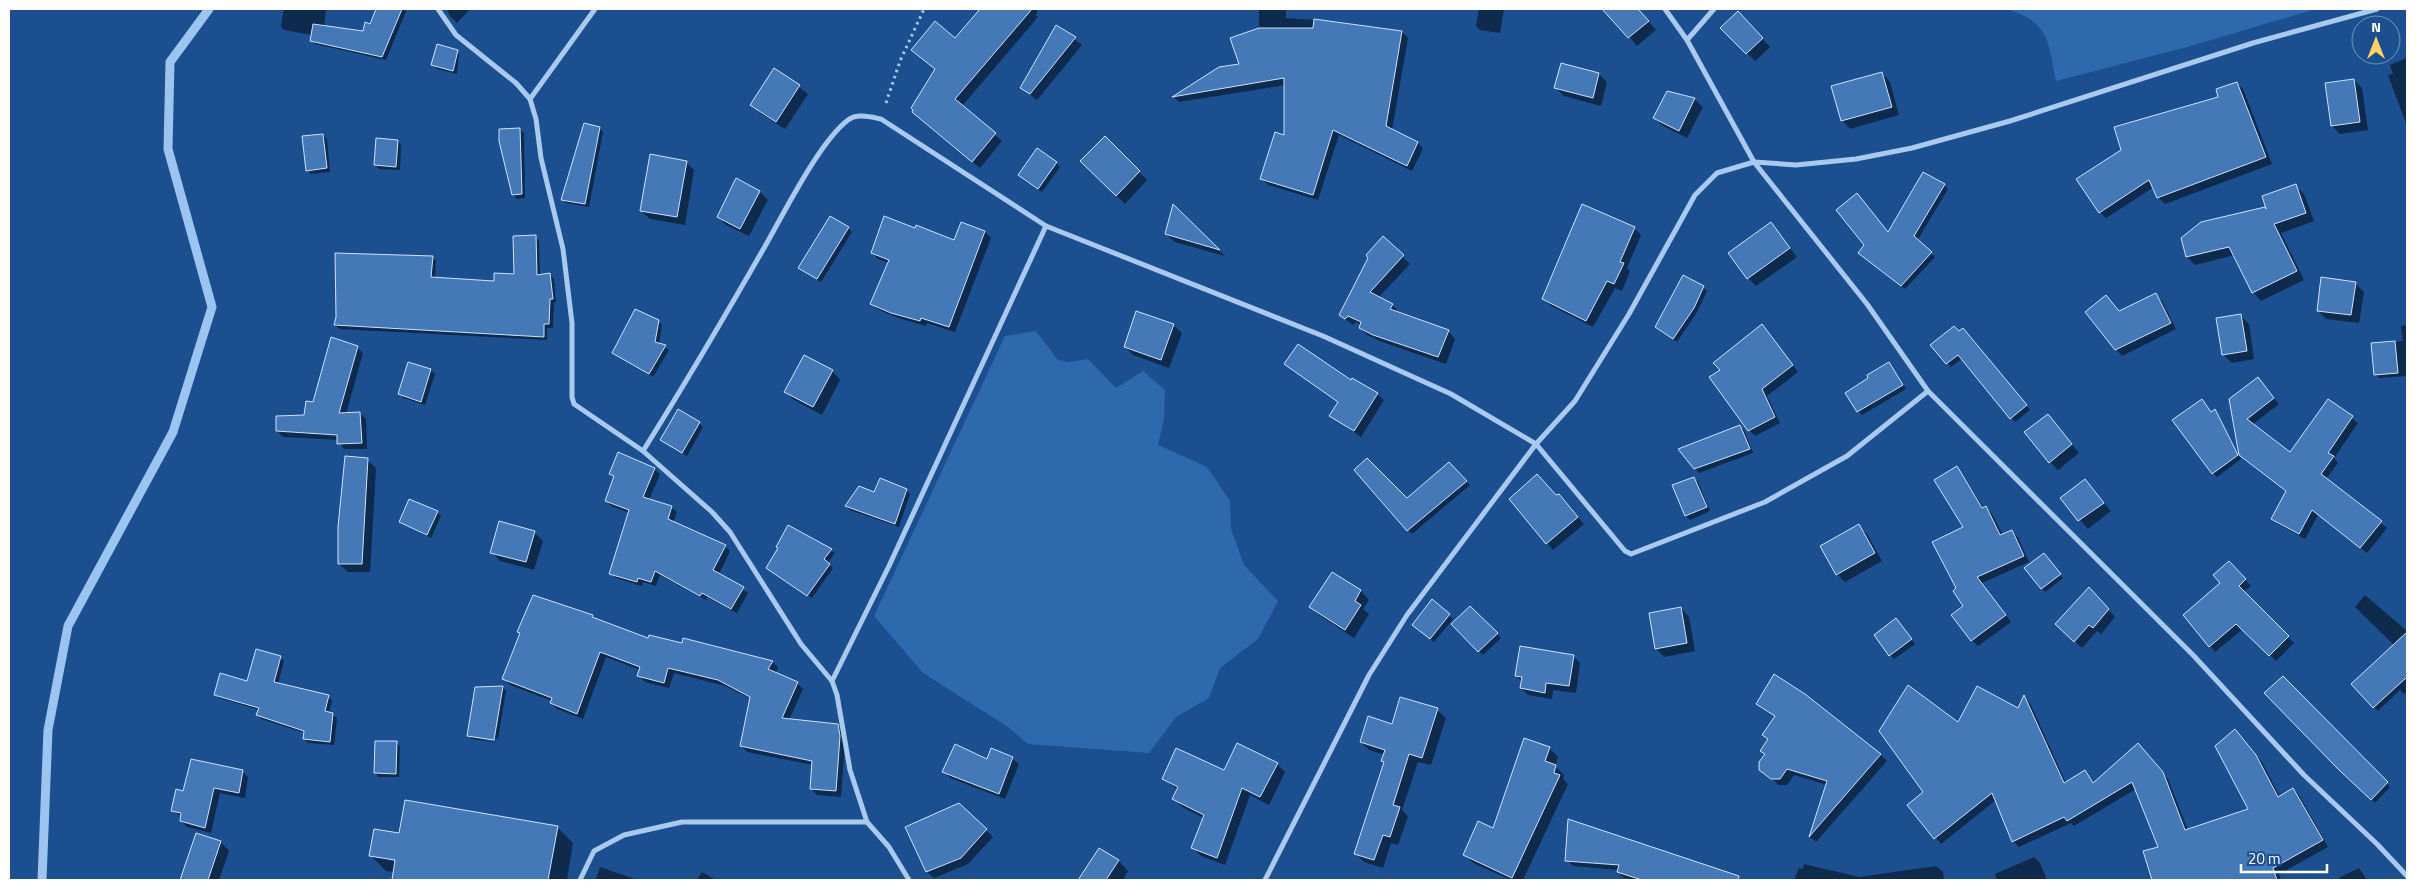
<svg xmlns="http://www.w3.org/2000/svg" width="2416" height="889" font-family="'Titillium Web',sans-serif">
	<rect width="100%" height="100%" fill="#1b4f8f"/>
	<!-- green -->
	<g fill="#2e69ad">
		<path d="M2008,9H2316L2191,46L2056,81C2048,41 2050,24 2008,9Z"/>
		<path d="M1036,331L1058,360L1069,362L1088,359L1116,388L1143,371L1165,390L1164,419L1158,445L1207,467L1230,501L1231,529L1244,565L1278,601L1258,639L1220,668L1209,698L1176,717L1149,753L1028,744L1008,727L923,673L874,616L1005,336Z"/>
	</g>
	<!-- shadow -->
	<g fill="#0007" fill-rule="evenodd">
		<path d="M284,9H326L324,27L364,32L371,25L378,9H407L386,60L315,44L311,40L312,35L284,30L281,26Z"/>
		<path d="M447,9H470L457,23L450,16Z"/>
		<path d="M981,9H1035L1038,12L1035,15L1038,17L962,106L1002,141L980,168L921,119L955,40Z"/>
		<path d="M1259,9H1286V18L1339,22L1402,32L1408,38L1392,130L1418,143L1423,149L1412,171L1339,135L1318,200L1268,185L1262,179L1286,137V85L1179,102L1174,97L1220,69L1241,65L1259,29Z"/>
		<path d="M1479,9H1504L1500,33L1480,30L1476,26Z"/>
		<path d="M1606,9H1638L1656,30L1637,46Z"/>
		<path d="M1738,13L1770,47L1755,61L1722,28Z"/>
		<path d="M1057,26L1082,45L1037,100L1022,88Z"/>
		<path d="M455,50L459,54L457,74L437,69L433,65Z"/>
		<path d="M2407,58V126L2388,75L2393,74L2390,65Z"/>
		<path d="M775,69L808,94L785,129L760,113L752,105Z"/>
		<path d="M1882,73L1890,82L1899,115L1850,129L1842,120Z"/>
		<path d="M1599,74L1607,82L1601,106L1564,96L1555,87Z"/>
		<path d="M2354,80L2362,88L2368,130L2340,134L2332,126Z"/>
		<path d="M2237,83L2243,89L2272,164L2165,204L2158,197L2154,187L2106,218L2100,212Z"/>
		<path d="M1694,99L1703,107L1687,138L1663,126L1654,118Z"/>
		<path d="M599,128L603,132L589,207L566,203L563,199Z"/>
		<path d="M520,129L524,133L525,198L517,199L513,195Z"/>
		<path d="M323,135L327,139L330,172L311,174L307,170Z"/>
		<path d="M1105,138L1147,180L1125,204L1082,161Z"/>
		<path d="M398,141L401,145L400,170L379,169L375,165Z"/>
		<path d="M686,162L694,170L685,225L650,219L641,211Z"/>
		<path d="M1056,163L1060,167L1042,192L1023,179Z"/>
		<path d="M1944,185L1948,189L1917,241L1935,257L1905,289L1864,256Z"/>
		<path d="M2296,186L2304,194L2314,221L2281,233L2304,280L2261,301L2253,292L2235,255L2195,265L2187,257L2269,212Z"/>
		<path d="M760,192L768,200L749,236L726,225L718,217Z"/>
		<path d="M1174,206L1225,256L1175,242L1166,234Z"/>
		<path d="M962,223L985,232L991,238L955,332L927,323L926,326L898,318L877,309L871,303L889,263L878,259L872,253L955,242Z"/>
		<path d="M1771,224L1797,257L1756,286L1748,278Z"/>
		<path d="M848,228L852,232L821,282L800,268Z"/>
		<path d="M1634,228L1641,235L1627,268L1630,271L1622,291L1615,288L1593,327L1551,306L1543,299Z"/>
		<path d="M535,237L539,241L540,276L550,275L554,279L556,302H554L553,328H547V340L339,329L335,325L432,257L436,261L435,279L495,282L516,275Z"/>
		<path d="M1383,238L1410,264L1378,298L1392,305L1399,312L1398,314L1448,331L1455,339L1446,364L1382,342L1367,335L1360,328L1361,325L1356,322L1353,325L1341,315Z"/>
		<path d="M2355,283L2364,292L2359,323L2326,319L2318,310Z"/>
		<path d="M1703,287L1707,291L1697,312L1677,342L1656,327Z"/>
		<path d="M2155,295L2162,301L2176,329L2122,356L2116,349L2119,312Z"/>
		<path d="M2240,315L2249,324L2254,359L2232,363L2223,354Z"/>
		<path d="M658,321L662,325L659,344L669,350L653,377L614,353Z"/>
		<path d="M1173,325L1182,333L1169,368L1133,355L1125,347Z"/>
		<path d="M2407,325V376L2379,378L2375,374L2372,344L2403,341L2401,326Z"/>
		<path d="M1768,332L1798,372L1767,396L1780,423L1755,436L1749,430Z"/>
		<path d="M1959,333H1967L2030,410L2015,422L1963,358L1951,367L1932,345Z"/>
		<path d="M357,347L363,353L346,414L360,413L366,419L367,449H344L338,440L283,437L277,431L306,416Z"/>
		<path d="M409,363L431,370L435,374L425,405L403,398L400,394Z"/>
		<path d="M1285,364L1352,382L1377,394L1384,400L1361,437L1331,416L1339,403Z"/>
		<path d="M1889,364L1906,389L1862,415L1858,411Z"/>
		<path d="M832,371L840,380L822,415L794,400L785,392Z"/>
		<path d="M2263,385L2279,404L2252,425L2291,454L2328,401L2358,423L2334,458L2338,463L2326,479L2387,528L2367,553L2318,515L2305,539L2278,524L2273,519L2287,492L2240,455L2231,399Z"/>
		<path d="M2215,411L2241,459L2217,477L2213,473L2212,413Z"/>
		<path d="M2048,416L2079,453L2058,470L2050,462Z"/>
		<path d="M699,423L703,427L687,456L661,440Z"/>
		<path d="M1740,426L1744,430L1753,453L1699,473L1695,469Z"/>
		<path d="M367,460L376,468L370,572H348L339,564Z"/>
		<path d="M1449,463L1470,485L1412,534L1355,470L1407,500Z"/>
		<path d="M1957,468L1984,508L1986,507L1992,514L2003,535L2011,531L2018,537L2029,562L1982,583L2011,622L1978,646L1972,640L1965,606L1958,589L1965,528Z"/>
		<path d="M654,469L660,474L649,500L671,507L677,512L673,523L725,546L730,551L719,574L748,593L737,613L707,597L706,600L660,575L656,586L643,582L642,586L616,578L610,573L630,513L611,506L606,500L615,478L610,473Z"/>
		<path d="M1694,478L1698,482L1710,511L1690,520L1686,516L1674,485Z"/>
		<path d="M2085,481L2111,511L2088,529L2062,499Z"/>
		<path d="M906,490L910,494L899,527L850,510L846,506L875,494Z"/>
		<path d="M1557,497L1565,502L1584,524L1553,550L1547,543Z"/>
		<path d="M437,512L441,516L431,538L400,522Z"/>
		<path d="M1858,526L1867,534L1882,561L1845,582L1837,574Z"/>
		<path d="M534,532L543,541L534,570L500,561L492,552Z"/>
		<path d="M831,550L835,553L828,563L833,568L812,598L767,568Z"/>
		<path d="M2047,558L2063,578L2045,592L2042,588Z"/>
		<path d="M2235,568L2251,586L2243,592L2294,643L2276,661L2243,629L2215,652L2185,615L2222,583Z"/>
		<path d="M1332,573L1361,591L1369,600L1363,609L1369,614L1354,638L1319,615L1311,607Z"/>
		<path d="M2096,595L2115,617L2101,634L2097,631L2082,648L2064,631Z"/>
		<path d="M2365,595L2407,631V691L2404,694L2400,690L2378,711L2352,684L2394,645L2355,607Z"/>
		<path d="M1432,601L1453,619L1434,642L1417,628Z"/>
		<path d="M1470,608L1501,638L1483,655L1453,624Z"/>
		<path d="M1681,608L1689,617L1695,651L1664,657L1656,648Z"/>
		<path d="M592,616L596,620L649,640L682,645L684,640L773,662L778,668L775,674L797,683L803,689L789,720L837,725L843,731L845,743L841,797L817,795L811,789L813,765L747,752L741,746L751,699L725,686L674,673L669,688L645,682L639,676L640,670L606,657L583,719L557,709L551,703L552,701L510,685L504,679Z"/>
		<path d="M1900,623L1915,644L1894,659L1890,655Z"/>
		<path d="M1573,656L1580,663L1576,693L1553,690L1552,699L1528,695L1521,688L1522,682L1516,676Z"/>
		<path d="M280,657L284,661L278,684L328,696L332,700L329,713L337,718L334,745L308,743L304,739L305,733L261,719L258,715L259,710L219,698L215,694L248,683Z"/>
		<path d="M2283,677L2390,787L2375,803L2343,773Z"/>
		<path d="M502,687L506,691L498,739L471,735V737L498,743L472,739L468,735Z"/>
		<path d="M2025,697L2030,703L2066,783L2085,772L2094,783L2144,751L2168,779L2188,830L2250,809L2235,731L2262,762L2280,797L2293,789L2299,795L2328,847L2279,874L2281,880H2153L2144,852L2159,847L2136,789L2074,826L2071,823L2019,847L2013,841L1996,800L1941,844L1909,805L1925,793L1958,723L2019,710Z"/>
		<path d="M1758,704L1880,754L1887,761L1816,842L1810,837L1827,785L1794,775L1787,785H1779L1761,770L1766,755L1762,751L1769,740L1763,734L1776,717Z"/>
		<path d="M1437,710L1446,718L1431,765L1418,762L1402,810L1408,816L1398,845L1391,843L1383,868L1364,862L1356,854L1385,763L1383,761L1385,755L1369,750L1361,742Z"/>
		<path d="M1524,740L1550,749L1558,757L1555,766L1564,775L1563,779L1568,784L1523,880H1511L1473,863L1464,854L1494,830Z"/>
		<path d="M396,743L400,746L399,777H379L375,773Z"/>
		<path d="M1012,758L1019,764L1005,799L950,778L944,771L987,761Z"/>
		<path d="M1277,764L1285,772L1269,805L1250,795L1225,865L1201,856L1193,848L1204,818L1182,807L1174,799L1178,790L1163,779Z"/>
		<path d="M242,771L248,777L245,798L220,793L211,833L187,827L181,821L182,817L172,810L184,792Z"/>
		<path d="M959,805L993,837L968,864L934,878L927,872Z"/>
		<path d="M1569,821L1721,875L1719,880H1631L1624,878L1618,872L1619,870L1573,866L1567,860Z"/>
		<path d="M557,827L573,843L567,880H393L394,872L386,871L370,855L400,835ZM387,857L402,860L401,862L387,860Z"/>
		<path d="M197,834L221,842L229,851L219,880L193,878Z"/>
		<path d="M1100,849L1119,861L1128,871L1123,880H1079Z"/>
		<path d="M2034,857L2040,863L2047,880H1997L1995,874Z"/>
		<path d="M1804,864L1859,877L1936,866L1943,872L1944,880H1794L1799,868L1803,869Z"/>
		<path d="M600,867L638,880H596Z"/>
		<path d="M2359,868L2367,880H2341L2339,878Z"/>
		<path d="M702,872L716,880H697Z"/>
	</g>
	<g fill="none" stroke-linecap="round" stroke-linejoin="round">
		<!-- stream -->
		<path stroke="#9cc4f0" stroke-width="9" d="M42,880L48,730L68,626L173,432L212,307L168,149L170,62L209,9"/>
	</g>
	<!-- building -->
	<g fill="#4478b7" stroke="#cfe3fa">
		<path d="M376,9H402L382,57L310,41L313,24L363,31L365,22L370,24Z"/>
		<path d="M980,9H1032L955,99L996,133L972,162L912,112L913,110L911,108L935,69L911,50L935,21L955,38Z"/>
		<path d="M1602,9H1638L1649,21L1628,38Z"/>
		<path d="M1738,11L1763,38L1746,54L1720,28Z"/>
		<path d="M1314,19L1402,31L1386,126L1418,142L1407,166L1333,130L1313,195L1260,179L1275,132L1284,135V78L1172,97L1219,67L1239,64L1230,38L1259,28H1313Z"/>
		<path d="M1056,25L1076,37L1030,94L1020,88Z"/>
		<path d="M437,44L458,50L453,71L431,65Z"/>
		<path d="M1561,63L1599,73L1593,98L1554,88Z"/>
		<path d="M774,68L800,85L776,122L750,105Z"/>
		<path d="M1882,72L1892,107L1841,121L1831,86Z"/>
		<path d="M2354,79L2360,122L2331,126L2325,83Z"/>
		<path d="M2237,82L2266,157L2157,198L2149,180L2099,213L2076,179L2121,150L2114,127L2218,97L2216,89Z"/>
		<path d="M1667,91L1695,98L1679,131L1653,118Z"/>
		<path d="M584,123L600,127L585,204L561,200Z"/>
		<path d="M520,128L522,194L512,195L499,141V129Z"/>
		<path d="M323,134L327,168L306,171L302,136Z"/>
		<path d="M1105,136L1140,171L1116,196L1080,161Z"/>
		<path d="M376,138L398,140L396,167L374,165Z"/>
		<path d="M1037,148L1057,162L1038,189L1018,175Z"/>
		<path d="M650,154L687,161L677,217L640,211Z"/>
		<path d="M1923,172L1945,184L1914,236L1932,252L1901,286L1858,253L1864,245L1836,210L1857,193L1888,232Z"/>
		<path d="M736,178L760,191L740,229L717,217Z"/>
		<path d="M2296,184L2306,213L2274,224L2297,271L2252,293L2229,247L2186,257L2181,238L2201,222L2265,207L2266,209L2262,196Z"/>
		<path d="M1173,204L1220,250L1165,234Z"/>
		<path d="M1582,204L1635,227L1620,262L1624,263L1614,284L1607,281L1586,321L1542,299Z"/>
		<path d="M830,216L849,227L817,279L798,268Z"/>
		<path d="M884,216L915,228L916,225L954,240L961,222L985,231L949,327L921,318L920,321L891,313L870,304L889,260L871,253Z"/>
		<path d="M1771,222L1790,248L1747,279L1728,253Z"/>
		<path d="M536,235L537,275L550,273L553,299H550L549,324H544V337L334,325L336,317L335,253L433,256L431,277L494,281V273L514,274L513,236Z"/>
		<path d="M1383,236L1404,255L1370,292L1393,304L1390,309L1449,330L1438,357L1373,335L1359,328L1361,322L1348,316L1345,319L1339,315L1368,258L1366,255Z"/>
		<path d="M1683,275L1704,286L1694,308L1673,339L1655,327Z"/>
		<path d="M2321,277L2356,282L2351,315L2317,311Z"/>
		<path d="M2156,293L2171,323L2115,350L2085,312L2106,295L2119,311Z"/>
		<path d="M635,309L659,320L655,342L666,345L649,374L612,353Z"/>
		<path d="M1136,311L1174,324L1161,360L1124,347Z"/>
		<path d="M2241,314L2247,351L2222,355L2216,318Z"/>
		<path d="M1762,324L1793,365L1762,389L1775,417L1748,431L1709,377L1720,370L1713,363Z"/>
		<path d="M1954,326L1959,331L1963,328L2027,405L2010,419L1958,355L1946,364L1930,345Z"/>
		<path d="M331,337L358,346L339,413L360,412L362,443L337,444V435L276,431V416L304,415L306,401L313,402Z"/>
		<path d="M2395,341L2398,373L2374,375L2371,343Z"/>
		<path d="M1298,344L1351,380L1352,378L1378,393L1354,431L1329,416L1338,402L1284,364Z"/>
		<path d="M804,355L833,370L813,407L784,392Z"/>
		<path d="M408,362L431,369L421,402L398,394Z"/>
		<path d="M1889,362L1903,385L1857,412L1845,393L1868,378L1867,375Z"/>
		<path d="M2258,377L2274,398L2247,419L2290,452L2328,399L2353,416L2328,453L2334,456L2321,474L2382,521L2360,548L2312,510L2299,534L2271,519L2286,491L2239,455L2229,399Z"/>
		<path d="M2202,399L2211,412L2215,409L2238,455L2212,474L2172,420Z"/>
		<path d="M678,409L700,422L682,453L660,440Z"/>
		<path d="M2048,414L2072,444L2049,463L2024,432Z"/>
		<path d="M1740,425L1750,449L1694,469L1678,449Z"/>
		<path d="M618,452L655,468L643,497L672,506L668,519L726,545L713,570L744,587L731,609L702,593L700,596L655,571L651,582L638,578L637,582L609,574L629,510L605,501L614,476L609,474Z"/>
		<path d="M345,456L368,458L362,564H338V527Z"/>
		<path d="M1367,458L1407,498L1449,462L1467,481L1407,531L1354,470Z"/>
		<path d="M1957,466L1982,508L1986,506L2000,535L2012,530L2024,556L1977,577L2006,615L1971,641L1951,615L1963,606L1953,591L1956,588L1932,542L1963,527L1934,480Z"/>
		<path d="M1537,474L1556,495L1559,494L1578,517L1546,544L1509,499Z"/>
		<path d="M1694,477L1707,507L1685,516L1672,485Z"/>
		<path d="M880,478L907,489L895,524L845,506L859,486L874,492Z"/>
		<path d="M2085,479L2104,503L2078,521L2060,498Z"/>
		<path d="M409,499L438,511L427,535L399,522Z"/>
		<path d="M499,521L535,531L526,562L490,553Z"/>
		<path d="M1859,524L1875,553L1836,575L1820,546Z"/>
		<path d="M788,525L832,549L824,559L830,564L807,596L766,568L778,548L776,547Z"/>
		<path d="M2044,553L2061,574L2041,589L2024,568Z"/>
		<path d="M2229,561L2246,579L2239,586L2289,636L2269,656L2236,624L2209,647L2183,615L2220,583L2213,575Z"/>
		<path d="M1332,572L1361,590L1355,601L1361,605L1345,630L1309,607Z"/>
		<path d="M2089,587L2109,609L2093,628L2089,625L2074,642L2055,624Z"/>
		<path d="M533,595L593,615L592,617L648,638L649,635L682,643L683,638L773,661L768,669L798,682L782,718L838,724L840,736L836,791L810,789L812,761L740,746L750,697L718,680L668,668L664,683L637,676L640,667L600,652L577,714L550,703L552,698L502,679L520,633L517,632Z"/>
		<path d="M1432,599L1450,614L1430,639L1412,625Z"/>
		<path d="M1470,606L1498,633L1478,652L1451,624Z"/>
		<path d="M1681,607L1687,643L1655,649L1649,613Z"/>
		<path d="M1896,618L1912,639L1889,656L1874,635Z"/>
		<path d="M2407,632V677L2373,708L2351,684Z"/>
		<path d="M1520,646L1574,655L1569,686L1546,683L1545,693L1520,688L1522,677L1515,676Z"/>
		<path d="M256,649L281,656L274,682L329,695L325,711L333,713L330,742L303,739L304,731L256,715L259,708L214,695L220,673L247,681Z"/>
		<path d="M1774,674L1805,694L1881,754L1809,837L1827,781L1787,769L1780,779H1771L1759,770V762L1765,754L1760,751L1768,739L1762,735L1775,716L1756,704Z"/>
		<path d="M2283,676L2388,782L2371,800L2338,769L2264,693Z"/>
		<path d="M1908,685L1958,722L1977,686L2018,708L2024,695L2064,783L2085,770L2093,783L2138,743L2163,772L2185,830L2248,809L2215,746L2235,729L2256,755L2278,797L2293,788L2323,840L2273,868L2277,880H2152L2143,851L2158,847L2132,782L2067,821L2064,817L2012,842L1992,793L1934,839L1907,805L1923,792L1879,731Z"/>
		<path d="M503,686L494,740L467,736L475,687Z"/>
		<path d="M1400,697L1438,708L1422,758L1409,754L1393,805L1400,807L1390,837L1383,835L1374,860L1354,854L1384,762L1381,761L1385,750L1360,742L1368,716L1392,724Z"/>
		<path d="M1524,738L1550,747L1545,761L1556,765L1554,773L1560,775L1512,878L1463,855L1478,821L1493,828Z"/>
		<path d="M375,741H397L396,774L374,773Z"/>
		<path d="M1237,743L1278,763L1260,797L1242,788L1217,858L1191,848L1204,815L1172,799L1178,787L1162,779L1176,748L1224,770Z"/>
		<path d="M955,744L987,759L991,748L1013,757L999,794L942,772Z"/>
		<path d="M191,759L243,770L239,793L214,788L205,828L180,821L181,813L171,811L176,789L183,791Z"/>
		<path d="M405,800L558,826L548,880H392L395,860L369,856L374,829L399,833Z"/>
		<path d="M959,803L987,829L961,858L926,872L905,827Z"/>
		<path d="M1568,819L1739,876L1738,880H1642L1617,872L1619,865L1565,861Z"/>
		<path d="M196,833L221,841L208,880H180Z"/>
		<path d="M1099,848L1119,860L1106,880H1078Z"/>
	</g>
	<g fill="none" stroke-linecap="round" stroke-linejoin="round">
		<!-- path -->
		<path stroke="#a9c9ee" stroke-width="3" stroke-dasharray="2.5 4" stroke-linecap="butt" d="M886,103L900,61L924,9"/>
		<!-- street -->
		<g stroke="#a9c9ee" stroke-width="5">
			<path d="M438,9L456,35L516,83L530,99L536,119L541,158L563,249L572,323V397L574,404L643,451L712,512L730,532L801,644L832,681L837,695L850,770L867,822L889,847L909,880"/>
			<path d="M1665,9L1687,40L1754,162L1867,304L1928,391L2193,655L2304,775L2377,844L2407,876"/>
			<path d="M1687,40L1714,9"/>
			<path d="M530,99L595,9"/>
			<path d="M643,451C685,384 725,316 764,248C783,215 819,142 848,120C857,113 871,117 881,119L1046,226L1323,336L1451,394L1536,444L1625,551L1631,554L1765,502L1847,456L1928,391"/>
			<path d="M832,681L889,566L1046,226"/>
			<path d="M580,880L594,851L624,835L682,822H867"/>
			<path d="M1265,880L1369,675L1407,615L1536,444L1575,401L1629,314L1695,195L1717,173L1754,162L1796,165L1856,159L1912,148L2010,121L2253,43L2377,9"/>
		</g>
	</g>
	<!-- border -->
	<rect width="2416" height="889" fill="none" stroke="#ffffff" stroke-width="20"/>
	<!-- north arrow -->
	<g transform="translate(2376 40)"><circle r="24" fill="#1b4f8f" stroke="#7695bc"/>
	<path d="M0-4L9 19L0 12L-9 19Z" fill="#ffd166"/>
	<text y="-8" font-size="14" font-weight="bold" text-anchor="middle" fill="#ffffff">N</text>
	</g>
	<!-- scale -->
	<path d="M2241 864v8h86v-8" fill="none" stroke="#ffffff" stroke-width="2.5"/>
	<text x="2248" y="864" font-size="15" fill="#ffffff" stroke="#1b4f8f" stroke-width="4" paint-order="stroke">20 m</text>
</svg>
